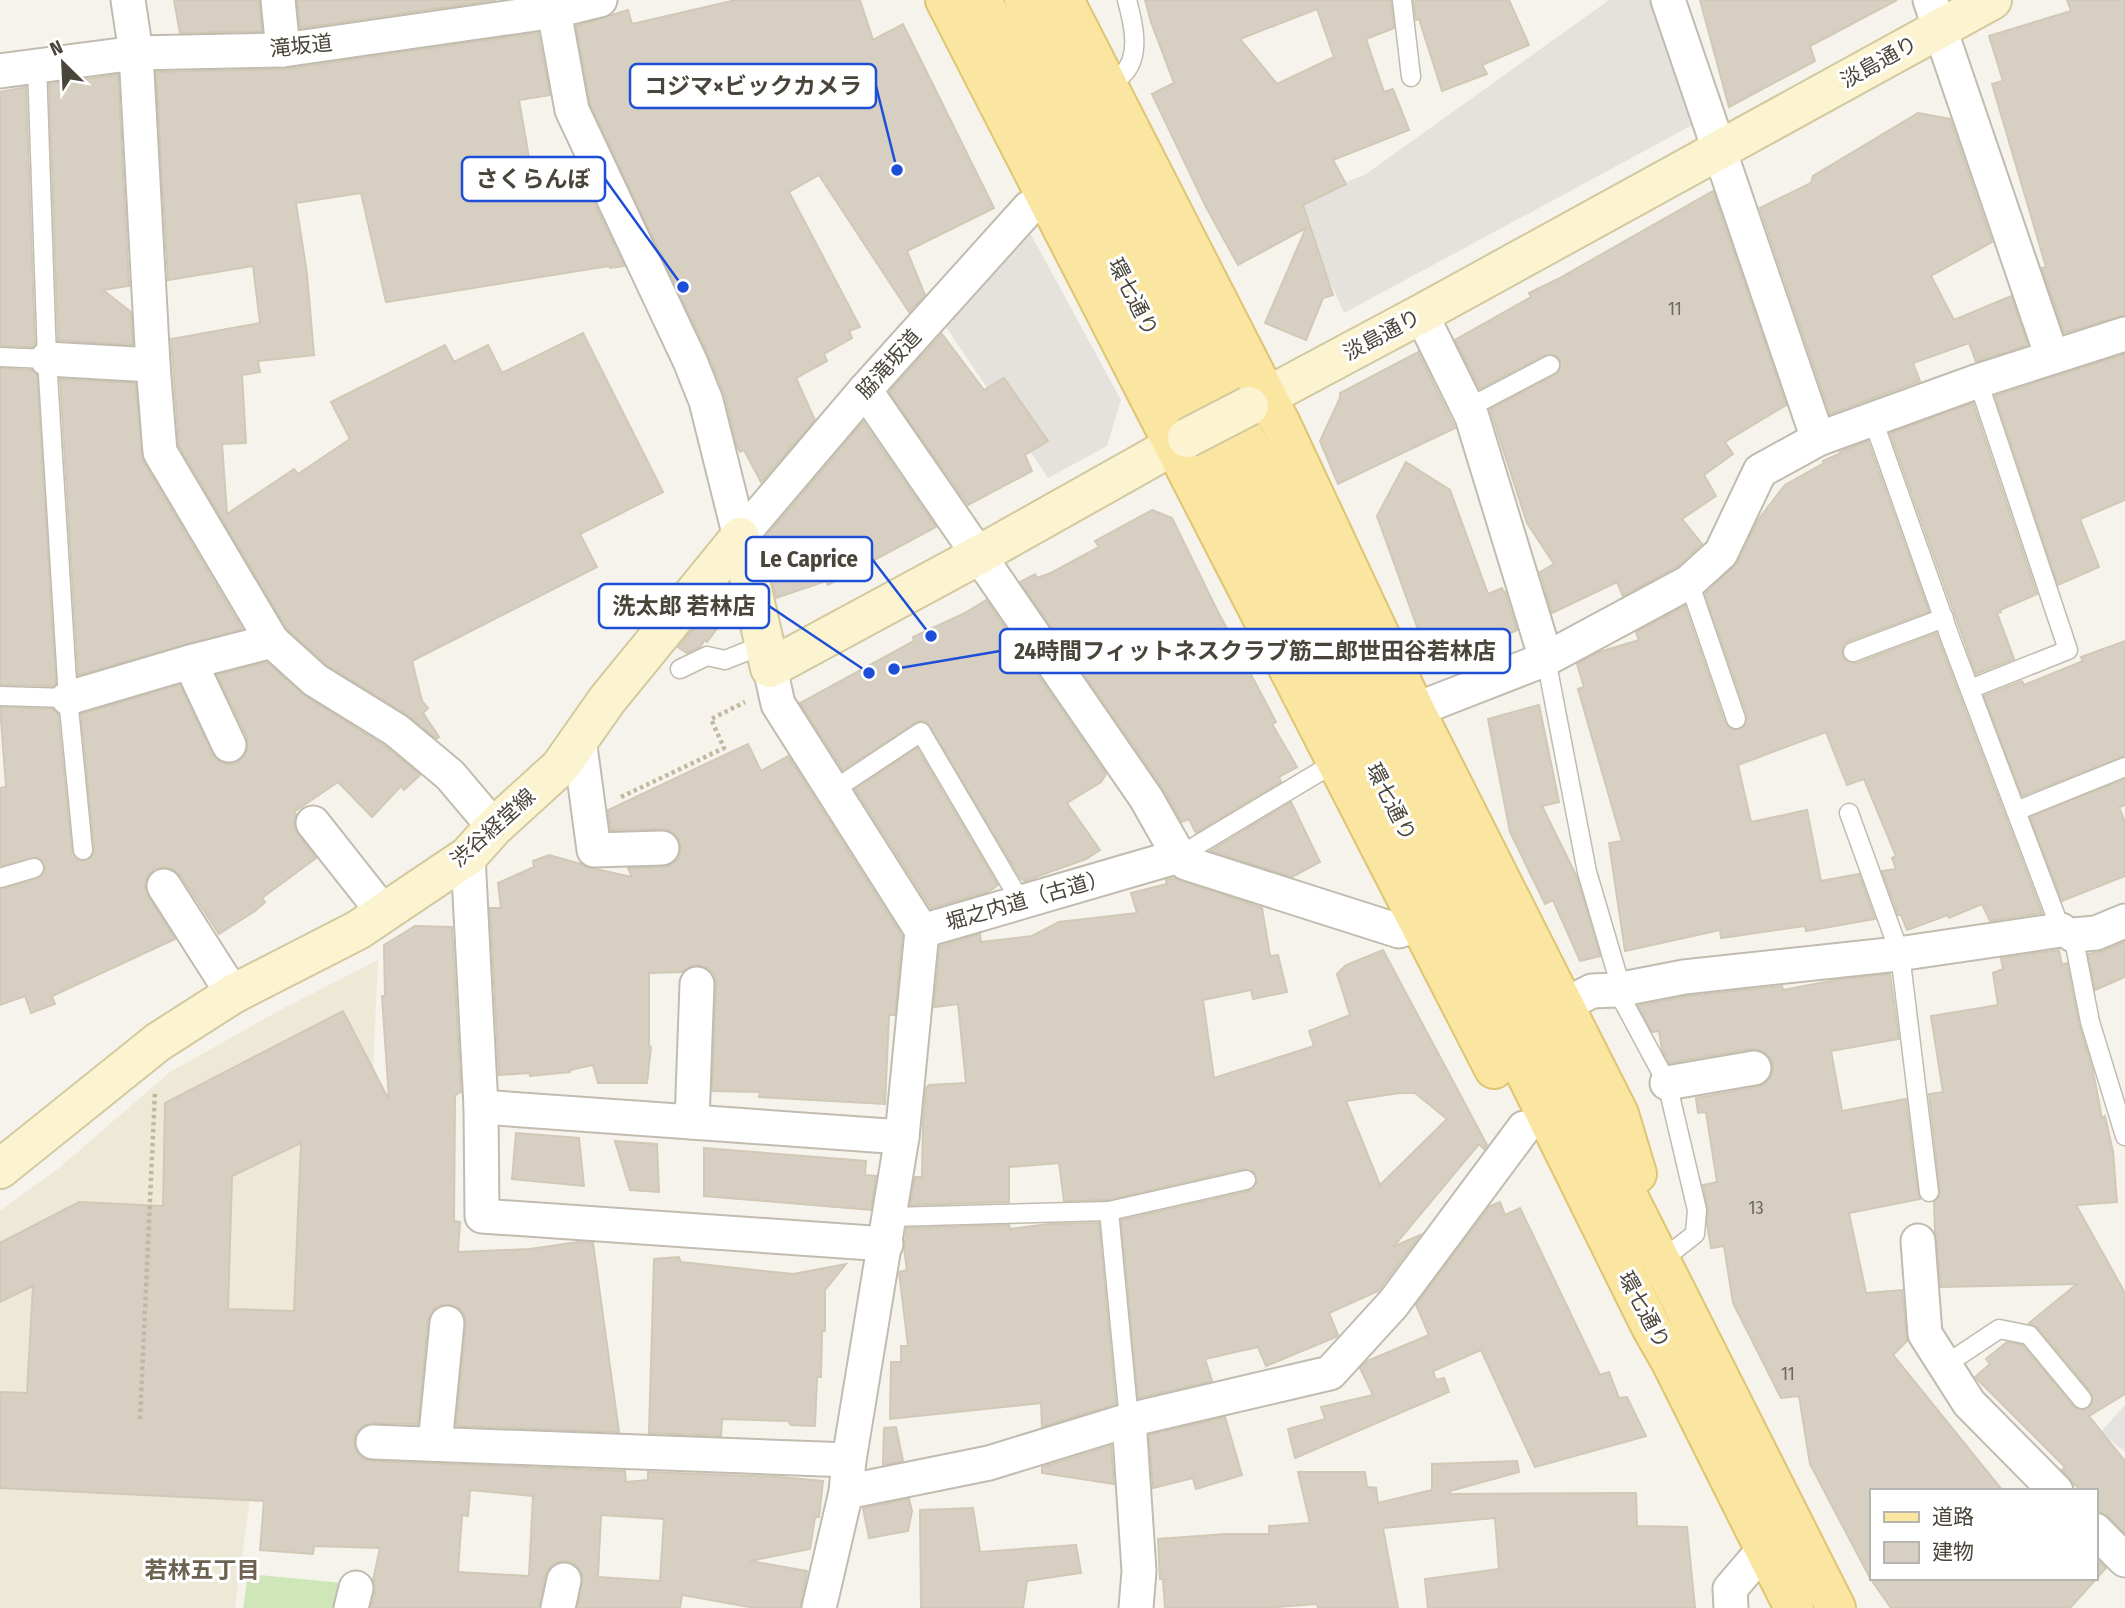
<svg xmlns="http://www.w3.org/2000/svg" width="2125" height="1608" font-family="'Fira Sans Condensed','Noto Sans JP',sans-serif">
	<rect width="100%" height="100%" fill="#f5f3ec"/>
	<!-- industrial -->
	<g fill="#e5e2dd">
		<path d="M1609,0H1655L1698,122L1344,313L1295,203L1366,174Z"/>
		<path d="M1028,229L1121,400L1107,446L1048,478L944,324Z"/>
	</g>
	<!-- education -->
	<path fill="#eee9d7" d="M378,960L356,1444L258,1439L235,1608H0V1211L59,1168L170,1072L284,1008Z"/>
	<!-- green -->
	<path fill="#cfe7b8" d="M248,1574L343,1583L338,1608H243Z"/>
	<!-- parking -->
	<path fill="#e5e3e0" d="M2125,1405V1452L2101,1432Z"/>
	<!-- building -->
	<g fill="#d7d0c2" stroke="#d1c8b6" stroke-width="2" fill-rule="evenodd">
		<path d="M174,0H259L262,31L180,33Z"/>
		<path d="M297,0H496L300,28Z"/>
		<path d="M736,0H860L873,40L903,24L994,208L907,251L925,295L909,312L819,175L789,192L860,327L849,331L852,338L824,354L827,361L796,378L815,420L761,482L744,450L740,452L737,447L725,396L708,354L590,104L576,26L628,10L632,24Z"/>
		<path d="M1145,0H1391L1394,28L1366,39L1384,92L1393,89L1409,130L1333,160L1346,184L1303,205L1333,295L1323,298L1306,340L1265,323L1306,228L1238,265L1206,207L1152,94L1174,83L1151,22ZM1317,9L1334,57L1277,84L1240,39Z"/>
		<path d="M1413,0H1509L1529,45L1482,65L1487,74L1442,91L1419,19L1416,20Z"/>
		<path d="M1700,0H1897L1810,46L1815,61L1729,107Z"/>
		<path d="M2067,0H2125V315L2064,333L2042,268L2046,267L1992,84L2003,81L1989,36L2071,11Z"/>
		<path d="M538,33L550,95L519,100L536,198L588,190L624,266L610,268L609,266L386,302L361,193L296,203L307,274L314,355L258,361L260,372L242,375L246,443L222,444L227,514L294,469L298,474L350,439L331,402L445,345L454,362L488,345L502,373L583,333L663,492L580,534L597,567L412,661L422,701L428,708L423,713L439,737L436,739L406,714L327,665L287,629L179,446L171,339L260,323L253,266L168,280L156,72L286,69Z"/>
		<path d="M118,75L129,286L103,290L131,312L133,345L58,340L49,84Z"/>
		<path d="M26,87L35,345L32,347L0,346V92Z"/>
		<path d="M1918,113L1950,119L1992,242L1931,276L1954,320L2011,296L2028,345L1976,362L1969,343L1913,363L1920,381L1830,414L1760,208L1811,183L1813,176Z"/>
		<path d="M1713,191L1786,405L1725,442L1733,454L1704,475L1716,496L1682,519L1702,544L1678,566L1623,596L1617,582L1552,613L1540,572L1554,564L1527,523L1490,409L1555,375L1560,370V360L1555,355H1545L1480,389L1455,340L1531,297L1529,293L1558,279Z"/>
		<path d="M942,334L984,390L1004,378L1048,441L1025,455L1032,471L968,505L889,392Z"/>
		<path d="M1418,352L1455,428L1338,484L1320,441L1340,398V393Z"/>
		<path d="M2125,354V500L2080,519L2099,567L2058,585L1995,396Z"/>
		<path d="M0,368L32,370L37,375L56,684L53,686L0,685Z"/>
		<path d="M60,379L135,383L143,461L242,629L78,675Z"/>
		<path d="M1973,403L2037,594L2000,610L2001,612L1997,613L2014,659L1976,674L1890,433Z"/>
		<path d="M863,422L936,527L828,585L826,581L776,598L763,540Z"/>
		<path d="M1868,441L1929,612L1849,641L1844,645L1842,655L1846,661L1857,663L1936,633L2042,913L1990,921L1982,904L1949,918L1948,915L1907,930L1901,915H1898L1882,871L1896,869L1892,858L1896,856L1864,779L1847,785L1826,732L1738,765L1751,822L1807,810L1821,881L1859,874L1875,919L1806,931L1805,926L1721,938L1720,930L1625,951L1609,843L1622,841L1578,689L1584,687L1577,664L1599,652L1639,640L1636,632L1685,606L1725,723L1733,730L1744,727L1747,715L1705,594L1738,562L1758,520L1785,485L1824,463L1823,461L1841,453L1840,452Z"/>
		<path d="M1406,462L1450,490L1488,594L1502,588L1504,593L1505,592L1517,630L1439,668L1419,632L1377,516Z"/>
		<path d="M1152,510L1172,518L1216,608L1276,722L1272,724L1297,767L1279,777L1281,782L1196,833L1189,819L1182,822L1162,787L1020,582L1035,574L1037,578L1051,573L1099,547L1095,541Z"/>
		<path d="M729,585L735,611L722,628L719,626L707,642L705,640L700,647L687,653L678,647Z"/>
		<path d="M986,600L1106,774L1101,782L1067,803L1100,850L1086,859L1025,881L1021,879L927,722L921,721L915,723L843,770L800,703L914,641L913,637L965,613Z"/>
		<path d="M2125,641V756L2022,796L1984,696L2022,681L2024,685L2083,661L2081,657Z"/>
		<path d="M267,662L305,696L385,746L420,775L404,790L401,786L372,817L338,782L294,812L296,814L294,826L298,834L316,858L262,898L265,902L255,911L219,934L180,875L172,869L164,867L154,869L147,877L145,888L148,896L175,939L52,996L55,1004L31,1013L25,996L0,1005V889L37,879L45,870L42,860L36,857L0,866V788L6,787L0,707L53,709L58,714L72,851L78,860L85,861L93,855L94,849L81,714L180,685L212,754L219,761L228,764L237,763L245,755L248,746L247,737L217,675Z"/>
		<path d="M1539,705L1559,802L1542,806L1577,877L1600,956L1580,961L1553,900L1545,904L1510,832L1488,719Z"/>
		<path d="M748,744L761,771L788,756L902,936L895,1015H889L885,1104L759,1097L760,1092L712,1091L716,984L714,974L708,968L698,965L689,967L682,972L649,973V1046L651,1047L647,1083H598L593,1065L570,1070V1072L530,1076V1073L499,1075L490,908H501L498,883L534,867L533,861L549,855L581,864L586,867L632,877L628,868L663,867L671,865L679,858L681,848L679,839L672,831L661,829L611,830L608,810Z"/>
		<path d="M917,748L998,885L988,892L931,908L855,789Z"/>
		<path d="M2125,779V805L2119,807L2125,822V876L2062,901L2030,817Z"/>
		<path d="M1291,802L1320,862L1292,877L1210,851Z"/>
		<path d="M1174,878L1262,908L1270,956L1278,955L1287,992L1253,999L1251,990L1203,1000L1214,1078L1314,1046L1309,1031L1350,1015L1337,974L1346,965L1383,950L1487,1145L1484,1149L1479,1144L1393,1247L1420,1235L1378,1291L1329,1313L1338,1335L1336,1337L1266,1366L1258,1347L1205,1359L1212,1381L1138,1398L1121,1220L1249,1191L1257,1183L1254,1172L1243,1169L1108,1200L1064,1201L1059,1163L1009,1167V1202L910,1205L915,1177H922L923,1124L926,1088L929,1085L966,1083L958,1004L934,1007L940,946L980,934L981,942L1032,936L1059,922L1137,913L1131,893L1167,884L1166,880ZM1400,1093H1415L1447,1119L1380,1185L1346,1101Z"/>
		<path d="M415,926L452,927L461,1092L455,1095L454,1221L460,1222L458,1252L530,1249L578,1242L593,1243L619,1432L456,1426L466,1324L464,1314L459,1308L448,1304L438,1306L432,1311L428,1320L418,1424L374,1423L365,1425L356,1432L354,1442L356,1452L363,1459L372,1461L625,1471L626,1482L648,1480V1472L780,1477L823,1481L819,1517H815L810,1549L750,1561L807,1571L800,1608H755L682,1595L680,1608H578L582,1575L576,1565L567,1561L557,1562L549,1568L545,1576L539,1608H371L375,1592L373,1580L380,1548L314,1546L313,1554L260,1550L264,1501L0,1488V1392L27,1393L33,1286L0,1302V1243L79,1202L163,1206L165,1103L343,1011L389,1100L382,996H385L384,945ZM301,1143L294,1311L228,1309L232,1176ZM470,1490L533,1496L529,1576L458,1572L462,1515L468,1516ZM601,1515L664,1519L660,1581L598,1577Z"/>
		<path d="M2125,942V977L2095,990L2088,954L2103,951Z"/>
		<path d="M2059,950L2062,965L2067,963L2079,1024L2093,1071L2102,1118L2105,1116L2113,1152L2117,1202L2076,1205L2125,1293V1394L2089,1416L2125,1461V1533L2108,1516L2095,1511V1491H2082L2073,1483L2062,1470L2065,1467L1975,1377L1990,1364L1986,1359L2007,1342L2023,1345L2074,1407L2083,1410L2090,1407L2093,1398L2091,1392L2038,1328L2029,1323L2077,1284L1941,1287L1935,1232L1934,1202L1939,1197L1940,1191L1929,1094L1943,1092L1931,1016L1998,1005L1993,973L2003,969L2001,958Z"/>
		<path d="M1890,974L1899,1039L1831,1051L1842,1111L1906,1099L1918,1193L1920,1199L1849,1213L1866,1293L1902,1290L1907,1341L1893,1355L2003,1491H1871V1578H2095V1557L2106,1568L2070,1608H1891L1870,1578L1810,1464L1799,1396L1781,1398L1733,1303L1724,1246L1711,1248L1707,1224L1708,1208L1703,1185L1717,1182L1706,1112L1698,1113L1696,1098L1758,1087L1766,1083L1772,1075L1773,1064L1768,1055L1760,1050L1751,1049L1669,1063L1662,1050L1659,1031L1652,1032L1638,1006L1687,996L1782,986L1783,990L1841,979Z"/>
		<path d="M516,1133L579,1138L584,1186L512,1179Z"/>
		<path d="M615,1141L657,1144L659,1192L630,1190Z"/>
		<path d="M704,1148L866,1161L865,1175L876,1176L871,1210L704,1196Z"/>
		<path d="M1500,1202L1505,1215L1520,1208L1600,1375L1609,1372L1619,1398L1627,1397L1646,1436L1535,1467L1481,1350L1433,1371L1436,1380L1444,1378L1449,1392L1295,1458L1288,1429L1325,1419L1321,1407L1373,1395L1360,1368L1367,1361L1429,1335L1416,1305L1490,1206Z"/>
		<path d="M1099,1223L1116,1404L1042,1427L1041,1403L890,1419L891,1362H901V1346H908L899,1272L907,1270L904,1248L907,1228L1009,1225L1010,1229L1049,1224Z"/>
		<path d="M679,1257L681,1262L793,1274L846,1264L825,1290V1331H822L821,1377H817L815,1426L791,1425L788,1421L722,1419L721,1436L649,1433L654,1259Z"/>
		<path d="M1225,1417L1242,1475L1196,1489L1193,1478L1153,1488L1149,1435Z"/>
		<path d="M896,1427L903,1461L883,1465L884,1428Z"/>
		<path d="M1111,1446L1114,1484L1042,1473V1467Z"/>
		<path d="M1517,1461L1519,1472L1450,1491V1494L1636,1493L1637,1526L1687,1527L1695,1608H1428L1425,1579L1499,1569L1495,1518L1383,1528L1398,1608H1318L1317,1604L1262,1608H1165L1163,1579H1160L1158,1539L1226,1534H1269V1526L1310,1523L1298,1472H1365L1367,1487L1376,1488L1378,1503L1432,1490V1464Z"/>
		<path d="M909,1499L912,1511L908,1531L869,1538L863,1508Z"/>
		<path d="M973,1508L980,1552L1076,1545L1081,1573L1027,1581L1023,1608H921L920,1510Z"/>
	</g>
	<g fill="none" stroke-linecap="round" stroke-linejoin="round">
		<defs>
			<g id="service">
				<path d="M1402,0L1411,77"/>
				<path d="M37,65L47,359L68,698L83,850"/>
				<path d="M1106,83C1111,81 1118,78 1122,75C1142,57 1133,22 1127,0"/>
				<path d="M0,357L47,359"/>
				<path d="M1468,408L1550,365"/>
				<path d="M1873,420L1951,640L2061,930L2073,935L2090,1022L2125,1136"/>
				<path d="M1689,582L1736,719"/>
				<path d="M1853,652L1944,618"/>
				<path d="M1546,659L1587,872L1617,974V990L1667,1083L1697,1210L1695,1234L1662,1260"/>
				<path d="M680,669L707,656L725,660L765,644"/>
				<path d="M1970,689L2068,650L1978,381"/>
				<path d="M0,696L68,698"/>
				<path d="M832,791L921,732L1021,902"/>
				<path d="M2016,811L2125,767"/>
				<path d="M1849,813L1900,954L1929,1192"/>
				<path d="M1179,856L1336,762"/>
				<path d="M0,878L34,868"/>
				<path d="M891,1217L1109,1211"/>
				<path d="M1945,1365L1999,1329L2029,1335L2082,1399"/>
				<path d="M1129,1420L1109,1211L1246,1180"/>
			</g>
			<g id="minor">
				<path d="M128,0L136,53L153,365L160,452L272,641L315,680L396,730L450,775L494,827"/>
				<path d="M278,0L283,50"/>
				<path d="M552,0L572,110L690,361L706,401L740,537"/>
				<path d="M1668,0L1818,439"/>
				<path d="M1930,0L2052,357"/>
				<path d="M0,71L136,53L283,50L555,11L600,0"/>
				<path d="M1421,314L1472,417L1546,659"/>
				<path d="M47,359L153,365"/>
				<path d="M865,390L1146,798L1179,856L1186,863L1399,931L1419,922"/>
				<path d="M740,537L865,390L1029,208L1046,198"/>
				<path d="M190,662L229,745"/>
				<path d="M770,668L778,704L922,931"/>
				<path d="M68,698L190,662L272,641"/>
				<path d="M1415,710L1546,659L1689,582L1721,553L1760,471L1818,439L1978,381L2125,334"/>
				<path d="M579,739L594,850L662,848"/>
				<path d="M313,823L384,913"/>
				<path d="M468,856L481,1107L482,1216L886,1244"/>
				<path d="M164,886L233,994"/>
				<path d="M922,931L1179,856"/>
				<path d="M2073,935L2096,933L2125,921"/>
				<path d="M1564,1005L1592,991L1617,990L1684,977L1898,954L2061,930"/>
				<path d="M1667,1083L1754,1068"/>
				<path d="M481,1107L902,1137"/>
				<path d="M692,1122L697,984"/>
				<path d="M1918,1241L1925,1334L1969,1403L2056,1491"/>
				<path d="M1129,1420L1139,1571L1136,1608"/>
				<path d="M373,1442L849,1460"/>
				<path d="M435,1444L447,1323"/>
				<path d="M846,1492L989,1463L1129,1420L1330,1373L1393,1304L1524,1128"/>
				<path d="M2095,1530L2125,1560"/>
				<path d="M351,1608L356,1588"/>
				<path d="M558,1608L564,1580"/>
				<path d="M819,1608L846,1492L849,1460L902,1137L922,931"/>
				<path d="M1731,1608L1730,1589L1765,1548"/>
			</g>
			<g id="secondary">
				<path d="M1249,406L1421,314L1992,0"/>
				<path d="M740,537L770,668L979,555L1187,438"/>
				<path d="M0,1169L158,1042L233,994L358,930L468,856L494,827L560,767L607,700L740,537"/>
			</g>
			<g id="primary">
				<path d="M945,0L1494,1069"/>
				<path d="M982,0L1406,832L1651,1327L1671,1362L1794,1608"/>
				<path d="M1024,0L1836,1608"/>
				<path d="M1064,0L1281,424L1415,710L1619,1114L1637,1174"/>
			</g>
		</defs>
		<!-- service casing -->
		<use href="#service" stroke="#c1bcaf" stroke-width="21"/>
		<!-- minor casing -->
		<use href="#minor" stroke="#c1bcaf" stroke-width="37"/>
		<!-- secondary casing -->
		<use href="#secondary" stroke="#d3c99e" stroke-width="42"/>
		<!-- primary casing -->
		<use href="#primary" stroke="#dfc571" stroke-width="42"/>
		<!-- path -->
		<g stroke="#c2b8a1" stroke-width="4.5" stroke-dasharray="3.5 3.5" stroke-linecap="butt">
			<path d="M621,797L724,748L711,719L745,702"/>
			<path d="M140,1419L155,1091"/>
		</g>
		<!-- service -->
		<use href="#service" stroke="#fff" stroke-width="18"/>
		<!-- minor -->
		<use href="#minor" stroke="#fff" stroke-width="33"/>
		<!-- secondary -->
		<use href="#secondary" stroke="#fcf4d0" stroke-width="38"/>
		<!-- primary -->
		<use href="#primary" stroke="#fae6a1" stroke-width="38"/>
		<defs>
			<path id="secondary-bridge" d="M1187,438L1249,406"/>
		</defs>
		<!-- secondary-bridge casing -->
		<use href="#secondary-bridge" stroke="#d3c99e" stroke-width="42" stroke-linecap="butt"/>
		<!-- secondary-bridge -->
		<use href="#secondary-bridge" stroke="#fcf4d0" stroke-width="38"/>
	</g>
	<g text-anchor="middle" stroke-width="6" stroke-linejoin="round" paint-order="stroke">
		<!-- number labels -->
		<g font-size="18" fill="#6d685c">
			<text x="1675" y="315">11</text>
			<text x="1756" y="1214">13</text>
			<text x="1788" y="1380">11</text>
		</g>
		<!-- street labels -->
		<g font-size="21" fill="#4a453a" stroke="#fff">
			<text transform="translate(301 46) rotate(-6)" y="7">滝坂道</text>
			<text transform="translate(1879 62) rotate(-29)" y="7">淡島通り</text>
			<text transform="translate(1133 297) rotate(63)" y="7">環七通り</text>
			<text transform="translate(1382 335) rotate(-28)" y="7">淡島通り</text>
			<text transform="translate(889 364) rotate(-48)" y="7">脇滝坂道</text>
			<text transform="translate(1391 802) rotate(63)" y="7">環七通り</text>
			<text transform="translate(493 828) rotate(-42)" y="7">渋谷経堂線</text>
			<text transform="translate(1027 900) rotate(-16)" y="7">堀之内道（古道）</text>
			<text transform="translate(1644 1310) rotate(62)" y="7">環七通り</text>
		</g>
		<!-- neighbourhood labels -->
		<g font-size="23" font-weight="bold" fill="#6c6352" stroke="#fff">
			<text x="202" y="1578">若林五丁目</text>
		</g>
	</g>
	<!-- callouts -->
	<path fill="none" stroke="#1d4ed8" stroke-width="2.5" d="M897 170L876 86M683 287L605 179M931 636L872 559M869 673L769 606M894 669L1000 651"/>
	<g fill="#1d4ed8" stroke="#fff" stroke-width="2.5">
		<circle cx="897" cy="170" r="7"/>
		<circle cx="683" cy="287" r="7"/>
		<circle cx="931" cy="636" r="7"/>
		<circle cx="869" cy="673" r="7"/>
		<circle cx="894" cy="669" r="7"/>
	</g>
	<g fill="#fff" stroke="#1d4ed8" stroke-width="2.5">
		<rect x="630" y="64" width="246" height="44" rx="7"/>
		<rect x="462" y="157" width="143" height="44" rx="7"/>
		<rect x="746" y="537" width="126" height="44" rx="7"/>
		<rect x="599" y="584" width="170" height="44" rx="7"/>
		<rect x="1000" y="629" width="510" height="44" rx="7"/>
	</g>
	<g font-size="23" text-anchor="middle" font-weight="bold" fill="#4a453a">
		<text x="753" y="94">コジマ×ビックカメラ</text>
		<text x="533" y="187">さくらんぼ</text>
		<text x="809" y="567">Le Caprice</text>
		<text x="684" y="614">洗太郎 若林店</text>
		<text x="1255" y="659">24時間フィットネスクラブ筋二郎世田谷若林店</text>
	</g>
	<!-- legend -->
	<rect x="1870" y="1489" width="228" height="91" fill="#ffffff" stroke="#b7b5b0" stroke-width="2"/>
	<rect x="1884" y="1512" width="35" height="10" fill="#fae6a1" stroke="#b7b5b0" stroke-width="2"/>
	<text x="1932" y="1524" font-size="21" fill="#4a453a">道路</text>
	<rect x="1884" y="1542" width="35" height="21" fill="#d7d0c2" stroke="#b7b5b0" stroke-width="2"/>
	<text x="1932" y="1559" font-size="21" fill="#4a453a">建物</text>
	<!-- north arrow -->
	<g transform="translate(63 63) rotate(336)" stroke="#ffffff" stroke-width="5" paint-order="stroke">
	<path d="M0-5L12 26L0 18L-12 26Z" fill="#4a453a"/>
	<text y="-10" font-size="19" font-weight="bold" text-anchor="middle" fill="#4a453a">N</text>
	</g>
</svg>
